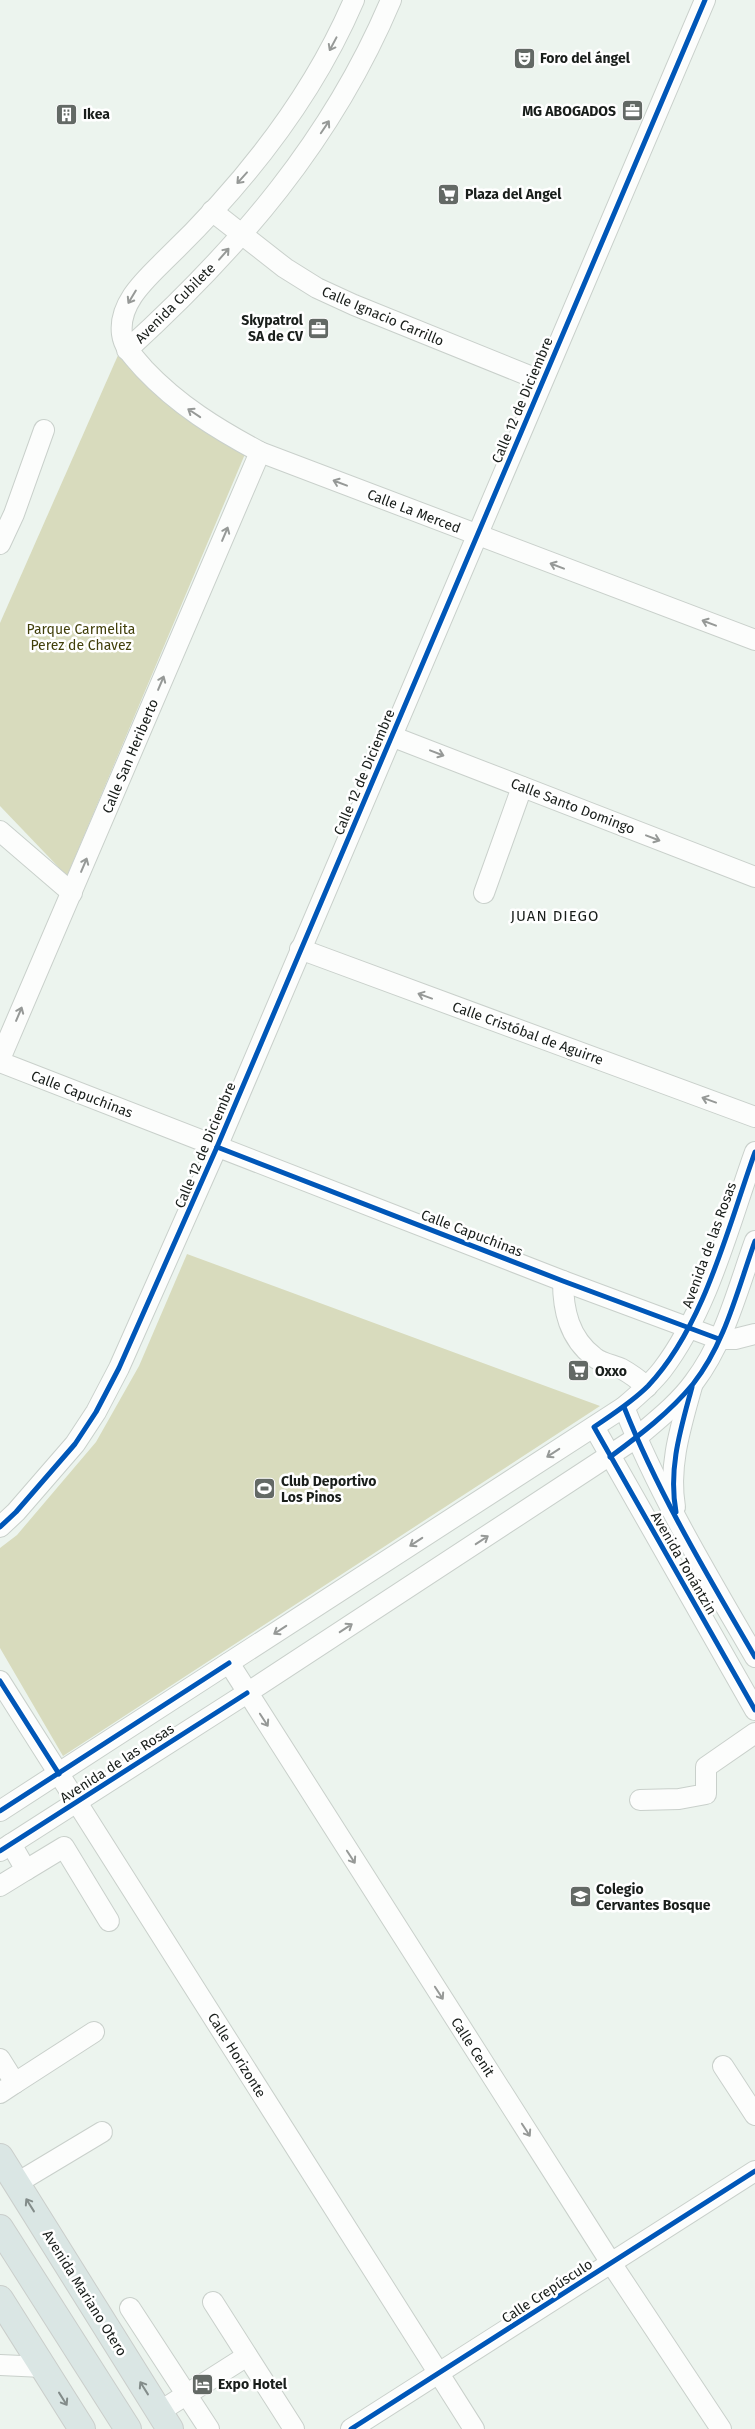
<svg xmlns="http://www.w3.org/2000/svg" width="755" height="2429" font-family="'Fira Sans',sans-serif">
	<rect width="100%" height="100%" fill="#ecf4ee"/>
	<!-- green -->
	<g fill="#d8dbbd">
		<path d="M119,353L245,454L67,876L0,806V623Z"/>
		<path d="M187,1254L600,1406L63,1756L0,1648V1548L17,1535L96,1442L139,1366Z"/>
	</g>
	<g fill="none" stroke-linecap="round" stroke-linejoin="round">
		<defs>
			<g id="minor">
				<path d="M354,0C312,98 243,185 166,259C146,279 118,303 122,334C124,349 135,358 144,369C178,405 217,429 260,452L755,640"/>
				<path d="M212,211L285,268L317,288L354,305L542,381"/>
				<path d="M127,350C239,248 332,140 391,0"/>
				<path d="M0,544L14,514L44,430"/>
				<path d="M391,736L755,877"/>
				<path d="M0,831L72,893"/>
				<path d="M484,893L522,787"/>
				<path d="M300,949L755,1117"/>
				<path d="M0,1059L260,452"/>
				<path d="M0,1062L563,1281L719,1339H735L755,1334"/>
				<path d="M563,1281C563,1310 569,1338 594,1357C601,1363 613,1365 622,1369C631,1374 639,1380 647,1387"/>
				<path d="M624,1407C659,1495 708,1576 755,1657"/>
				<path d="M594,1427L755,1710"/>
				<path d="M675,1507C668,1466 681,1426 692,1386"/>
				<path d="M0,1527L16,1512L75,1444L96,1412L119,1368L217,1147L705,0"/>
				<path d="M229,1663L611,2263L721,2429"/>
				<path d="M0,1681L474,2429"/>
				<path d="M640,1800L679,1799L706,1794V1767L755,1733"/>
				<path d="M0,1811L624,1407C637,1396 651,1384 662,1370C709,1308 729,1224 755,1152"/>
				<path d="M0,1851L247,1693L636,1438C656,1421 679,1403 694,1382C725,1341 738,1288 755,1241"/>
				<path d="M26,1870L64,1847L109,1921"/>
				<path d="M0,1886L26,1870L11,1844"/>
				<path d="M0,2059L15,2083L0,2093"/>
				<path d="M723,2066L755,2115"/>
				<path d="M15,2083L94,2032"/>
				<path d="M17,2183L102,2132"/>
				<path d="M213,2302L294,2429"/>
				<path d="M130,2308L209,2429"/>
				<path d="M0,2365L43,2367"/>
				<path d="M159,2412L247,2356"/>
				<path d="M351,2429L755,2171"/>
			</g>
			<g id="major">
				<path d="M0,2157L170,2429"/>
				<path d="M0,2228L128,2429"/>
				<path d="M0,2299L82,2429"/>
			</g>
		</defs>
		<!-- minor casing -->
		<use href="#minor" stroke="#c9d0cb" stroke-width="22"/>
		<!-- major casing -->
		<use href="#major" stroke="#cacecb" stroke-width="28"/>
		<!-- minor -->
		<use href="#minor" stroke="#fcfdfc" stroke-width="20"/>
		<!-- major -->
		<use href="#major" stroke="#dae6e4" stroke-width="26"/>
		<defs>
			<g id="cycleway">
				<path d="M217,1147L563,1281L719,1339"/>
				<path d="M755,1152C728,1227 704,1327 648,1386C632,1402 613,1414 594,1427L755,1710"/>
				<path d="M624,1407C659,1495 708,1576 755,1657"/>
				<path d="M610,1457C640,1435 670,1412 693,1384C725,1344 738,1288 755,1241"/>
				<path d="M676,1512C668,1468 681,1428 692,1387"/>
				<path d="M0,1527L16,1512L75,1444L96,1412L119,1368L217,1147L705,0"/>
				<path d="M0,1681L59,1774"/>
				<path d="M0,1811L229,1663"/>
				<path d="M0,1851L247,1693"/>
				<path d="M351,2429L755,2171"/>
			</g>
		</defs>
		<!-- cycleway casing -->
		<use href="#cycleway" stroke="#fff" stroke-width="8"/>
		<!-- cycleway -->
		<use href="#cycleway" stroke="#0057b8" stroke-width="5"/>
	</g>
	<!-- one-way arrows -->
	<defs><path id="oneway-shaft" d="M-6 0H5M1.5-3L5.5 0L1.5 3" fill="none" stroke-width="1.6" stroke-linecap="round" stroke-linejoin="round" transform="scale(1.25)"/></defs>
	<g stroke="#969997">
		<use href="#oneway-shaft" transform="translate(333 44) rotate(118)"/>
		<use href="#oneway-shaft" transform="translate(325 127) rotate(-56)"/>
		<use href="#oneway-shaft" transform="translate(242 178) rotate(132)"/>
		<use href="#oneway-shaft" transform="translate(224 254) rotate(-49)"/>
		<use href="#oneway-shaft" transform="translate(132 297) rotate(121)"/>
		<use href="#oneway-shaft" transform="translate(194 413) rotate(-146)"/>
		<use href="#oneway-shaft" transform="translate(340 483) rotate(-159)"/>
		<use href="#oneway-shaft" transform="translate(225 534) rotate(-67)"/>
		<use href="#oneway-shaft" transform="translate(557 566) rotate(-159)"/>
		<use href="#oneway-shaft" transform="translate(709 623) rotate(-159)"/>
		<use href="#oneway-shaft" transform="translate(161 683) rotate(-67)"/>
		<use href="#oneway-shaft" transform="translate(437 753) rotate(21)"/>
		<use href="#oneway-shaft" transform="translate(653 838) rotate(21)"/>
		<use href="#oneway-shaft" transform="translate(84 865) rotate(-67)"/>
		<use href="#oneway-shaft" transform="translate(425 996) rotate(-160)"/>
		<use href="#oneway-shaft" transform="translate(19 1014) rotate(-67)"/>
		<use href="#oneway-shaft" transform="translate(709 1100) rotate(-160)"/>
		<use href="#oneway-shaft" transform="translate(553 1453) rotate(147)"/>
		<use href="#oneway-shaft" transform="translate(482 1540) rotate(-33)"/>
		<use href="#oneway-shaft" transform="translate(416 1542) rotate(147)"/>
		<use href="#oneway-shaft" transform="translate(346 1628) rotate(-33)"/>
		<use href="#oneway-shaft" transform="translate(280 1630) rotate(147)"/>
		<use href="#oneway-shaft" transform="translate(264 1720) rotate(57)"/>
		<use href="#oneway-shaft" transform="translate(351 1857) rotate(57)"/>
		<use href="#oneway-shaft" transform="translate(439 1993) rotate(57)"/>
		<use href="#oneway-shaft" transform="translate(526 2130) rotate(57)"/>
	</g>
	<g stroke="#838c8a">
		<use href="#oneway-shaft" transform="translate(30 2205) rotate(-122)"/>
		<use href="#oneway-shaft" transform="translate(144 2388) rotate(-122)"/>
		<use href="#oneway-shaft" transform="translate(63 2399) rotate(58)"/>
	</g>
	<!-- icons -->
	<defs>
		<symbol id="theatre-square" viewBox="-11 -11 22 22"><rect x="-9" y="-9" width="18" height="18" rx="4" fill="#636965" stroke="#fff"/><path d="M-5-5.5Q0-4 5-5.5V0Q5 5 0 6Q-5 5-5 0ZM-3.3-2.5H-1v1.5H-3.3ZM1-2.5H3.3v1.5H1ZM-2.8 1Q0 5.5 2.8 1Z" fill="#fff"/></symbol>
		<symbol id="office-square" viewBox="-11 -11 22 22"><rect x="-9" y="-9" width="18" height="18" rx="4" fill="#636965" stroke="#fff"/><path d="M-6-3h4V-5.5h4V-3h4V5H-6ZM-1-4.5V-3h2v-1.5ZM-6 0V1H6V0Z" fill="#fff"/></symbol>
		<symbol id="building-square" viewBox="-11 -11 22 22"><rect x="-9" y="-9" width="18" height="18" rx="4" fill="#636965" stroke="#fff"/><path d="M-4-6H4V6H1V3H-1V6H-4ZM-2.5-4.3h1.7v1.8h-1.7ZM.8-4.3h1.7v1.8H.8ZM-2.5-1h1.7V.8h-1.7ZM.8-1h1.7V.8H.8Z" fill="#fff"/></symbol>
		<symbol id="supermarket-square" viewBox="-11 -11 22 22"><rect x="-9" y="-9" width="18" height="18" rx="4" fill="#636965" stroke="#fff"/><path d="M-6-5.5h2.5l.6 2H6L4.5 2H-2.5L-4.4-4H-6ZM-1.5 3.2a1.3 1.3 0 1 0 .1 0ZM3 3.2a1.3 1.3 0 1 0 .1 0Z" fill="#fff"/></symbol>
		<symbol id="stadium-square" viewBox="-11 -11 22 22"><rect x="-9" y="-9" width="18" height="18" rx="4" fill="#636965" stroke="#fff"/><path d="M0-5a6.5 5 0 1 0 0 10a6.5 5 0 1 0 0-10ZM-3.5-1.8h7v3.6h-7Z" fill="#fff"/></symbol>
		<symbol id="school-square" viewBox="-11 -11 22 22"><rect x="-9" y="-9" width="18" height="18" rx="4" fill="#636965" stroke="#fff"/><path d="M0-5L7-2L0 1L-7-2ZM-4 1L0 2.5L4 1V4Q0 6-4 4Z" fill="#fff"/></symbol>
		<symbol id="hotel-square" viewBox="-11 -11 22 22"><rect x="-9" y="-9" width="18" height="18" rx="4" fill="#636965" stroke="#fff"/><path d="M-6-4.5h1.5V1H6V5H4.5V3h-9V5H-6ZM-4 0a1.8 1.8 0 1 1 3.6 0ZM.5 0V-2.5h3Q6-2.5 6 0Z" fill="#fff"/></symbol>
	</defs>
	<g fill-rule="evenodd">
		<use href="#theatre-square" x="512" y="46" width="25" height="25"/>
		<use href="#office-square" x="620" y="98" width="25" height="25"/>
		<use href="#building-square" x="54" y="102" width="25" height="25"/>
		<use href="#supermarket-square" x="436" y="182" width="25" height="25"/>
		<use href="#office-square" x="306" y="316" width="25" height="25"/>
		<use href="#supermarket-square" x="566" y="1358" width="25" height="25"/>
		<use href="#stadium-square" x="252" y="1476" width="25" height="25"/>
		<use href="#school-square" x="568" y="1884" width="25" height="25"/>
		<use href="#hotel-square" x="190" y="2372" width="25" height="25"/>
	</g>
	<g text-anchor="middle" stroke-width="5" stroke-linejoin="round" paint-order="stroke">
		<!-- poi labels -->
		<g font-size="14" font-weight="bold" fill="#191e1b" stroke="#fff" text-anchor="start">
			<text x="540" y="63">Foro del ángel</text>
			<text x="616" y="116" text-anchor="end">MG ABOGADOS</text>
			<text x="83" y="119">Ikea</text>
			<text x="465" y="199">Plaza del Angel</text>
			<text x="303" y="325" text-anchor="end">Skypatrol<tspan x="303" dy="16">SA de CV</tspan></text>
			<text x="595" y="1376">Oxxo</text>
			<text x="281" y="1486">Club Deportivo<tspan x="281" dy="16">Los Pinos</tspan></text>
			<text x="596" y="1894">Colegio<tspan x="596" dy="16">Cervantes Bosque</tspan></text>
			<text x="218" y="2389">Expo Hotel</text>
		</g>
		<!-- street labels -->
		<g font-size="14" fill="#191e1b" stroke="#fff">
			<text transform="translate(175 303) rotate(-45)" y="5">Avenida Cubilete</text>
			<text transform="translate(383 316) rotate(23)" y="5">Calle Ignacio Carrillo</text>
			<text transform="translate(522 400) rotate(-67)" y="5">Calle 12 de Diciembre</text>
			<text transform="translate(414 511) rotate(21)" y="5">Calle La Merced</text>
			<text transform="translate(130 756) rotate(-67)" y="5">Calle San Heriberto</text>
			<text transform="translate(364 772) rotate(-67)" y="5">Calle 12 de Diciembre</text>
			<text transform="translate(573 806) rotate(21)" y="5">Calle Santo Domingo</text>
			<text transform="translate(528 1033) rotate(20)" y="5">Calle Cristóbal de Aguirre</text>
			<text transform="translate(82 1094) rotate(21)" y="5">Calle Capuchinas</text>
			<text transform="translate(205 1145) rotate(-67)" y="5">Calle 12 de Diciembre</text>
			<text transform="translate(472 1233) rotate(21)" y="5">Calle Capuchinas</text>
			<text transform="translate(709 1245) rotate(-70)" y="5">Avenida de las Rosas</text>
			<text transform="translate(684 1563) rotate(60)" y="5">Avenida Tonántzin</text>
			<text transform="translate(117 1763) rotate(-33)" y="5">Avenida de las Rosas</text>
			<text transform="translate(473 2047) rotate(57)" y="5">Calle Cenit</text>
			<text transform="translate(237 2055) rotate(58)" y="5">Calle Horizonte</text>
			<text transform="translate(547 2291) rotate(-33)" y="5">Calle Crepúsculo</text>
			<text transform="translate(85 2293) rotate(58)" y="5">Avenida Mariano Otero</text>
		</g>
		<!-- park labels -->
		<g font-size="14" fill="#413f0a" stroke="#fff">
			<text x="81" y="634">Parque Carmelita<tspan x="81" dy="16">Perez de Chavez</tspan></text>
		</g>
		<!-- neighbourhood labels -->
		<g font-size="15" letter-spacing="1" fill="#191e1b" stroke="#fff">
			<text x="555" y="921">JUAN DIEGO</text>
		</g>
	</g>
</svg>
